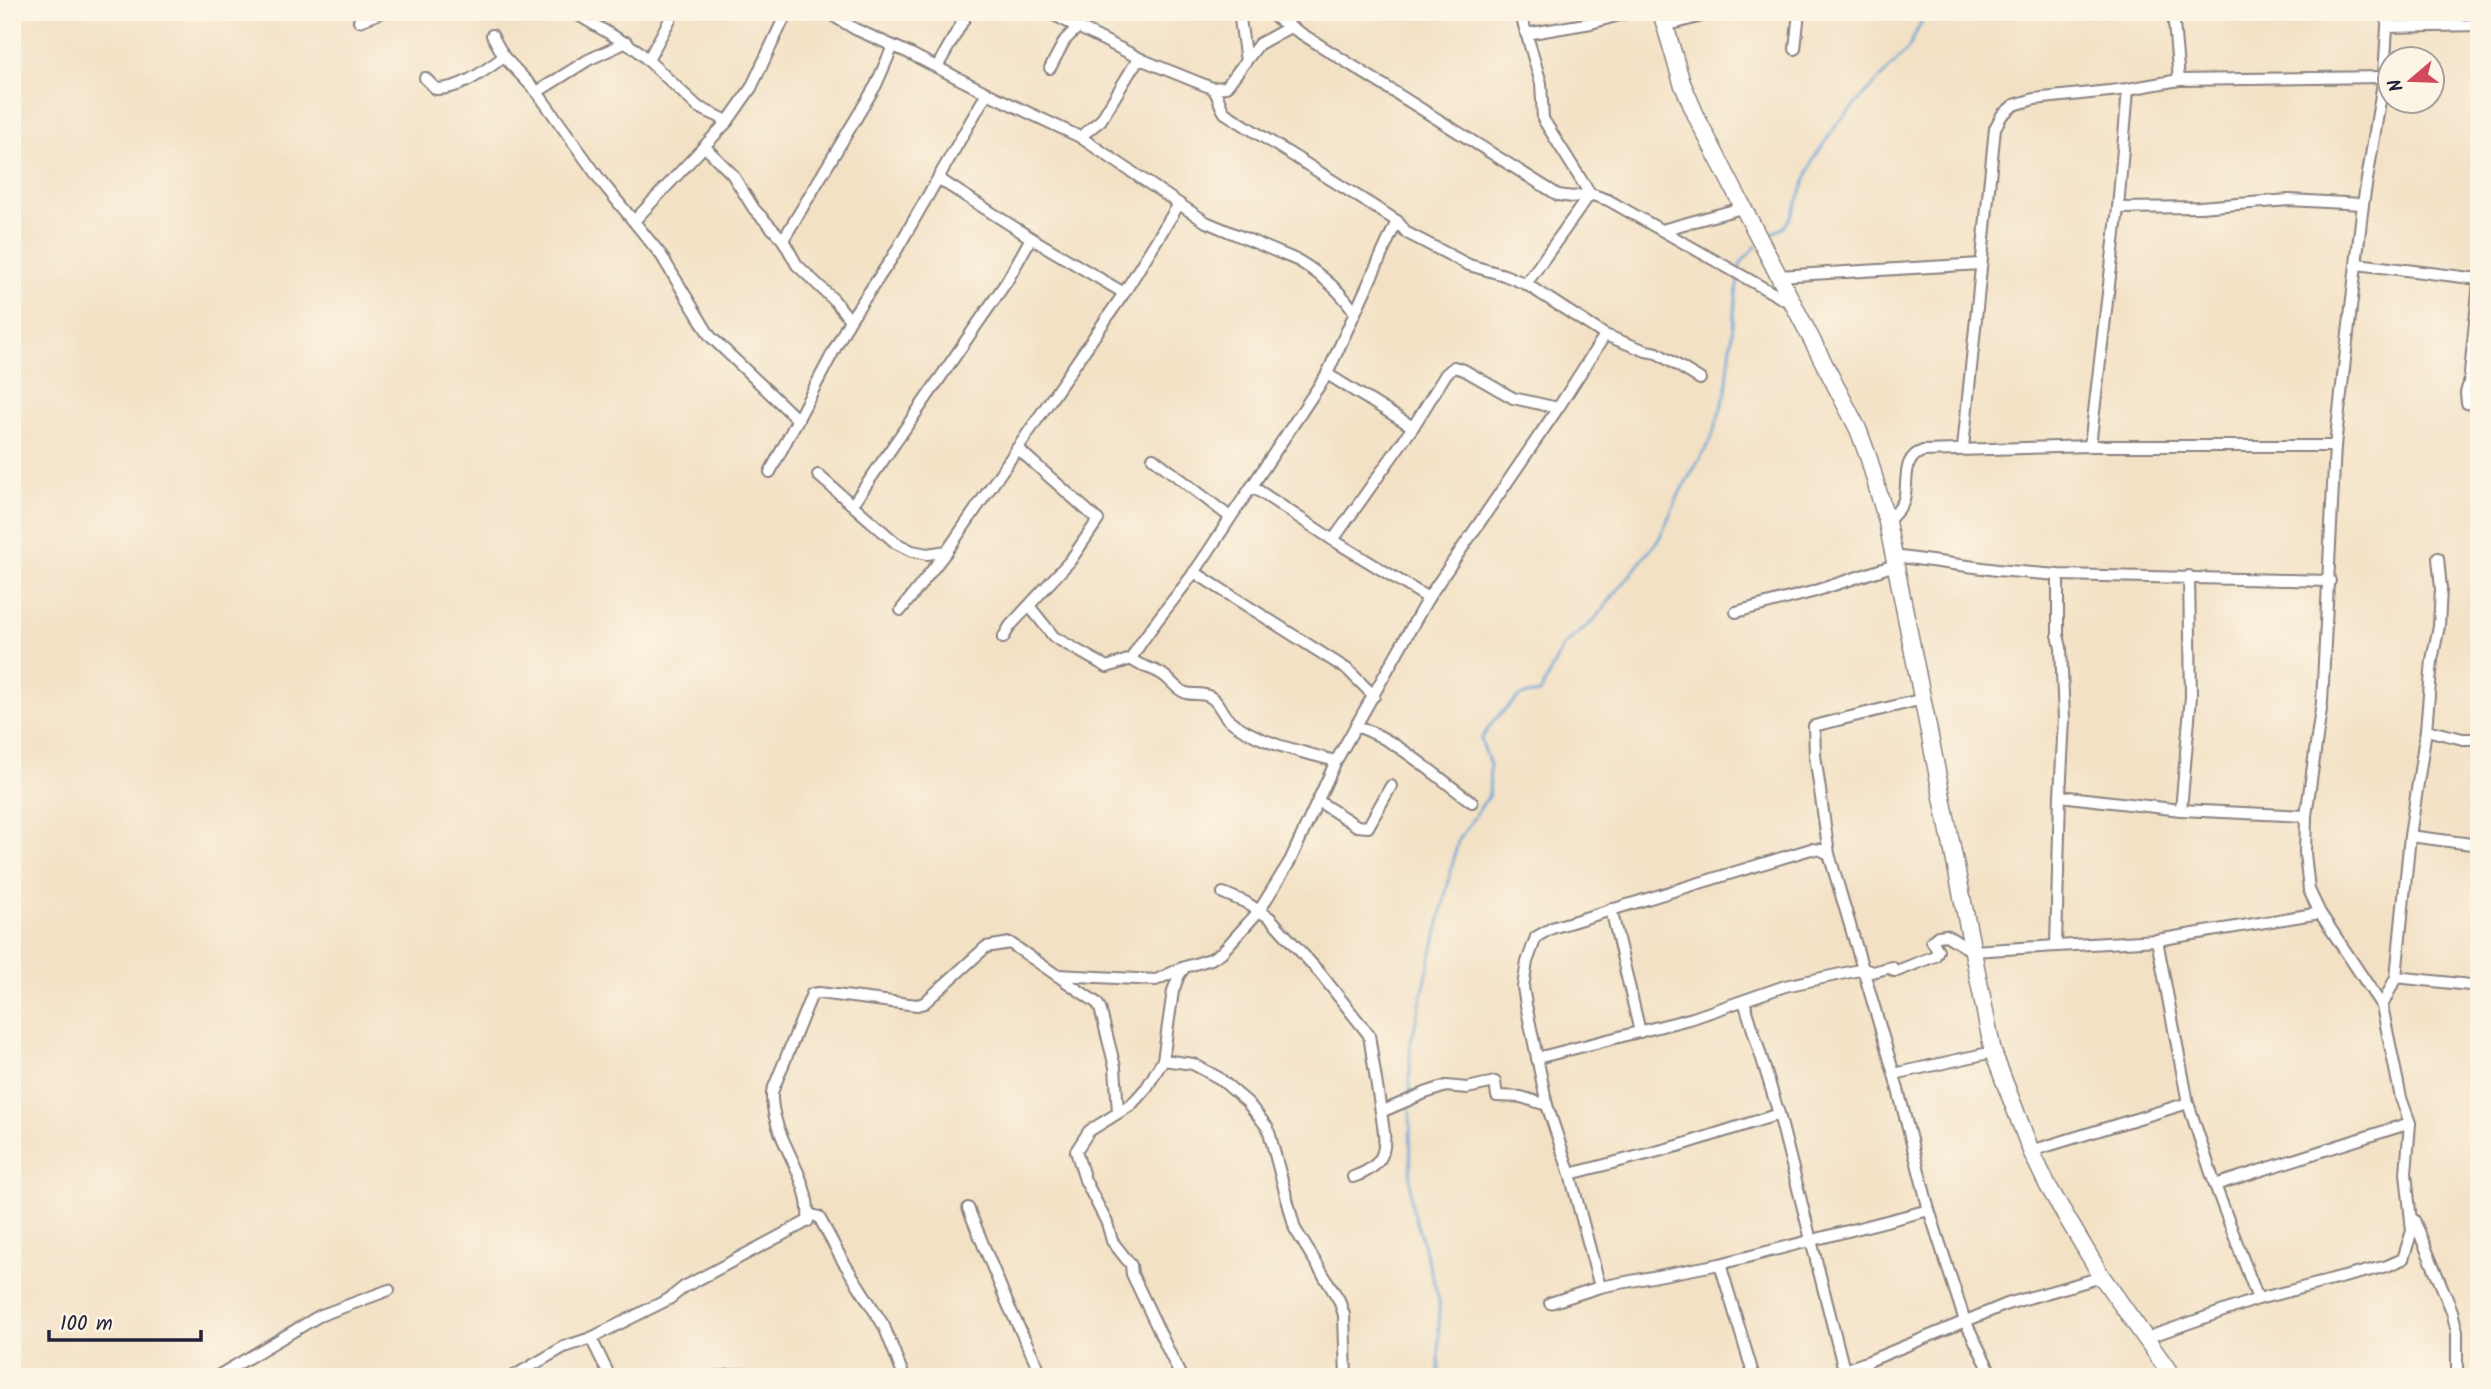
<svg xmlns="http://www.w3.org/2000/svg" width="2491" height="1389" font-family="Kalam,sans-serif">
	<rect width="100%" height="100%" fill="#fcf5e5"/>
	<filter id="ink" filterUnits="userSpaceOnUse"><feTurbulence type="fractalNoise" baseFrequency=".0143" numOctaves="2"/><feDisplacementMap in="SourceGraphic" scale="14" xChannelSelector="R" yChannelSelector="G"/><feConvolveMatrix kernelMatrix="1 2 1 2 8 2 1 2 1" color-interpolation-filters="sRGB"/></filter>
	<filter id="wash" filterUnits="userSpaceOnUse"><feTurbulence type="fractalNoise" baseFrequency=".00686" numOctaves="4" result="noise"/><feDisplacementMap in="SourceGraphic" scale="28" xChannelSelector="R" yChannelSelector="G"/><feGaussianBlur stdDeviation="1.57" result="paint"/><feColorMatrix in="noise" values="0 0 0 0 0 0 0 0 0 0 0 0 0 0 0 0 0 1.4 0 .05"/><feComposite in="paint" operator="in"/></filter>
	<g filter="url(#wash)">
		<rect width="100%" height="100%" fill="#f3e1c5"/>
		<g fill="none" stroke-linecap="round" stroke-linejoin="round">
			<!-- stream -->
			<g stroke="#62a1d5" stroke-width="2.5">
				<path d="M1764,237L1783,228L1793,213L1814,158L1837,124L1908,49L1926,12"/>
				<path d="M1739,270L1741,263L1757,245"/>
				<path d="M1410,1096V1047L1458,841L1489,795L1490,765L1481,739L1495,719L1520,696L1540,693L1563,646L1593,621L1659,539L1680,492L1711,440L1726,392L1738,277"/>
				<path d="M1410,1103L1411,1202L1439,1300V1372L1443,1377"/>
			</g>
		</g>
	</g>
	<g filter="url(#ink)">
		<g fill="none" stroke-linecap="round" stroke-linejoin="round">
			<defs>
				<g id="street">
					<path d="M573,12L637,50L698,107L728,121L751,88L787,12"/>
					<path d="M827,12L855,29L909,53L987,93L1080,137L1206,222L1299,261C1320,274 1342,292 1355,313"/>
					<path d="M1048,12L1145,61"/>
					<path d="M1239,12L1246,61"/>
					<path d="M1267,12L1558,195L1573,197L1590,194L1608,200L1792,304"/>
					<path d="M1520,12L1541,83L1543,119L1590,194L1526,284"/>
					<path d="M2173,12L2179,80"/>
					<path d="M359,21L383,12"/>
					<path d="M1665,26L1716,12"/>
					<path d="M2387,27L2388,12"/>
					<path d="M1526,34L1591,23L1630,12"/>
					<path d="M492,35L504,57L537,92L601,181L661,255L710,336L798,420"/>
					<path d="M1795,49L1799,12"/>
					<path d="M648,60L674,12"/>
					<path d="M937,67L968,12"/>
					<path d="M1050,68L1065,40L1079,26"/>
					<path d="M425,78L436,89C463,89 483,71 504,57"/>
					<path d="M1212,88L1226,87L1259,44L1290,27"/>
					<path d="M537,92L588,60L627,42"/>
					<path d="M1080,137L1101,120L1133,67L1138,61H1145L1212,88C1220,96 1218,104 1225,113L1397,221L1407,233L1469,265L1504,275L1526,284L1605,335L1646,351L1657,353L1700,379"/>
					<path d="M705,147L732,174L754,209L783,240L797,265L834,300L850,320"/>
					<path d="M939,179L1031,238L1124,293"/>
					<path d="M2118,208L2200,207L2289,200L2363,204"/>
					<path d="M634,221L728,121"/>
					<path d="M1662,230L1742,208"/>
					<path d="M783,240L876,85L893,46"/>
					<path d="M2357,264L2479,279"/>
					<path d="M1778,276L1981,264"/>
					<path d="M2479,282L2469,383L2466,393L2467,403L2479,406"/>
					<path d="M1327,374L1413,427"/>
					<path d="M2090,446L2118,208L2128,89"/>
					<path d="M1963,448L1995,128L2002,115L2014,105L2034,99L2128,89L2179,80L2384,77"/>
					<path d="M1153,458L1230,517"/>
					<path d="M770,472L850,320L892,258L987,93"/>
					<path d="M818,475L896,543L912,551L927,554L947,551L1124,293L1179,204"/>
					<path d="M1250,489L1327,374L1397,221"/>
					<path d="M853,504L1007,281L1031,238"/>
					<path d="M1887,522C1893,515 1902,508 1904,499C1909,481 1901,458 1923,451L2090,446H2335"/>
					<path d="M1333,540L1413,427L1446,374L1454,367L1464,370L1513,398L1558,408"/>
					<path d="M1894,556L1997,570L2058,575L2330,581"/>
					<path d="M1194,572L1348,670L1374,696"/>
					<path d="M1030,607L1054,637L1107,667L1131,659C1149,627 1174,601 1195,571C1214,544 1231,516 1250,489H1256L1333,540L1428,598"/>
					<path d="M901,610L947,551"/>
					<path d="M1736,612L1812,592L1895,565"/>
					<path d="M1003,638L1010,626L1070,561L1098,520L1017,448"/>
					<path d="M1131,659C1140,667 1150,667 1160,673C1170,678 1175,689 1186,693C1193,695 1201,693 1208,696C1218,699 1221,713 1229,720C1260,744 1299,751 1336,761"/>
					<path d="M1923,699L1814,726L1815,755L1829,854L1894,1074L1929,1210L1965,1321L1993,1377"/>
					<path d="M1356,726C1400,741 1435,776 1472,802"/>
					<path d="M2426,730L2463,739H2479"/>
					<path d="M2060,796L2181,810L2306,816"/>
					<path d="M1318,801L1357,826L1368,827L1391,786"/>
					<path d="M2181,810L2191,696L2189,576"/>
					<path d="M2410,836L2479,845"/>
					<path d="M1223,893L1245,902L1270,918L1320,973L1369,1035L1381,1112"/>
					<path d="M1611,909L1640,1032"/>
					<path d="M2157,940L2188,1103L2215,1185L2258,1299"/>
					<path d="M2056,946L2060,796L2064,719L2061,648L2058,635V575"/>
					<path d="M1058,975L1156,980L1182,968"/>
					<path d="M2396,977L2410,836L2426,730L2432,660L2439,626L2441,589L2438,558"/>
					<path d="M1744,1001L1779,1114L1844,1370"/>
					<path d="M2382,1006L2320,913L2309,890L2305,853L2306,816L2322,702L2335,446L2363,204L2384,77L2387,27L2479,25"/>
					<path d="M1537,1058L1693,1018L1785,986L1864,969L1872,972L1892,967L1894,971H1897L1935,956L1938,950L1932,941L1938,936L1946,935L1972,951L2157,940L2320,913"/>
					<path d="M1163,1060L1173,991L1179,975L1185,967L1211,959L1222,952L1259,911L1290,861L1336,761L1428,598L1558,408L1605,335"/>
					<path d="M1894,1074L1993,1052"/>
					<path d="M2031,1151L2188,1103"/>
					<path d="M1570,1174L1678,1146L1779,1114"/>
					<path d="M1353,1177C1391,1164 1386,1144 1381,1112L1425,1093L1446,1086L1467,1088L1495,1082L1497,1096L1521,1097L1547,1105"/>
					<path d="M2215,1185L2410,1123"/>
					<path d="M968,1208L1009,1307L1043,1377"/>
					<path d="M809,1214L819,1217L841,1258L884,1326L904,1377"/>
					<path d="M2414,1220L2452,1311L2457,1332V1377"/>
					<path d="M1720,1264L1754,1377"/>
					<path d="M1600,1287L1570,1174L1547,1105L1526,1005L1523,987L1527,962L1536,937L1552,928L1811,849L1821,850L1829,854"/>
					<path d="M1550,1303L1600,1287L1720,1264L1929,1210"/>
					<path d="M591,1338L669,1299L684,1287L808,1221C812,1175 770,1138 772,1092L812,994L819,993L917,1005L924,1003L986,947L1010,943L1097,1003L1100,1008L1115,1067L1118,1112"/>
					<path d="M2146,1338L2258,1299L2387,1266L2403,1259L2412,1231L2406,1173L2410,1123L2401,1098L2382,1006L2396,977L2479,986"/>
					<path d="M1864,1363L1869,1377"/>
					<path d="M216,1377L319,1316L389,1290"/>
					<path d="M512,1377L564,1347L591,1338L610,1377"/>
					<path d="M714,1377L749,1374L757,1377"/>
					<path d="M1181,1377L1132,1274L1131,1265L1112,1241L1107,1223L1085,1180L1076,1151L1089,1131L1131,1105L1147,1087L1163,1060L1193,1064L1219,1078L1247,1102L1268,1128L1295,1229L1339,1300L1344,1315L1346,1377"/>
					<path d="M1823,1377L1864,1363L2007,1304L2102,1277"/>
				</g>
				<path id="secondary" d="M1661,12L1682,83L1698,120L1858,429L1869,459L1887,522L1993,1052L2031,1151L2048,1186L2102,1277L2173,1377"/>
			</defs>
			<!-- street casing -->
			<use href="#street" stroke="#8a8280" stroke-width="14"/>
			<!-- secondary casing -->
			<use href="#secondary" stroke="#8a8280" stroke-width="19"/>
			<!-- street -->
			<use href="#street" stroke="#fff" stroke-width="10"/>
			<!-- secondary -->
			<use href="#secondary" stroke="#fff" stroke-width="16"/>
		</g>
	</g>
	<!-- margin -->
	<rect width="2491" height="1389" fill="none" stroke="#fcf5e5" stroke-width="42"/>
	<!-- north arrow -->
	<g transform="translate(2411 80) rotate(251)"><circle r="33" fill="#fcf5e5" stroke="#a5a1a1" stroke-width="2"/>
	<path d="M0-5L12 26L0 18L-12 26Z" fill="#d1495b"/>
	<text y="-10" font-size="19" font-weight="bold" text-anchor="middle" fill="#22223b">N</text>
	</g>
	<!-- scale -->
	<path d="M49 1330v10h152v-10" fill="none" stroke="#22223b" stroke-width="3.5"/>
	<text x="60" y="1330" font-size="21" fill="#22223b" stroke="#fcf5e5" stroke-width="5" paint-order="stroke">100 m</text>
</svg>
